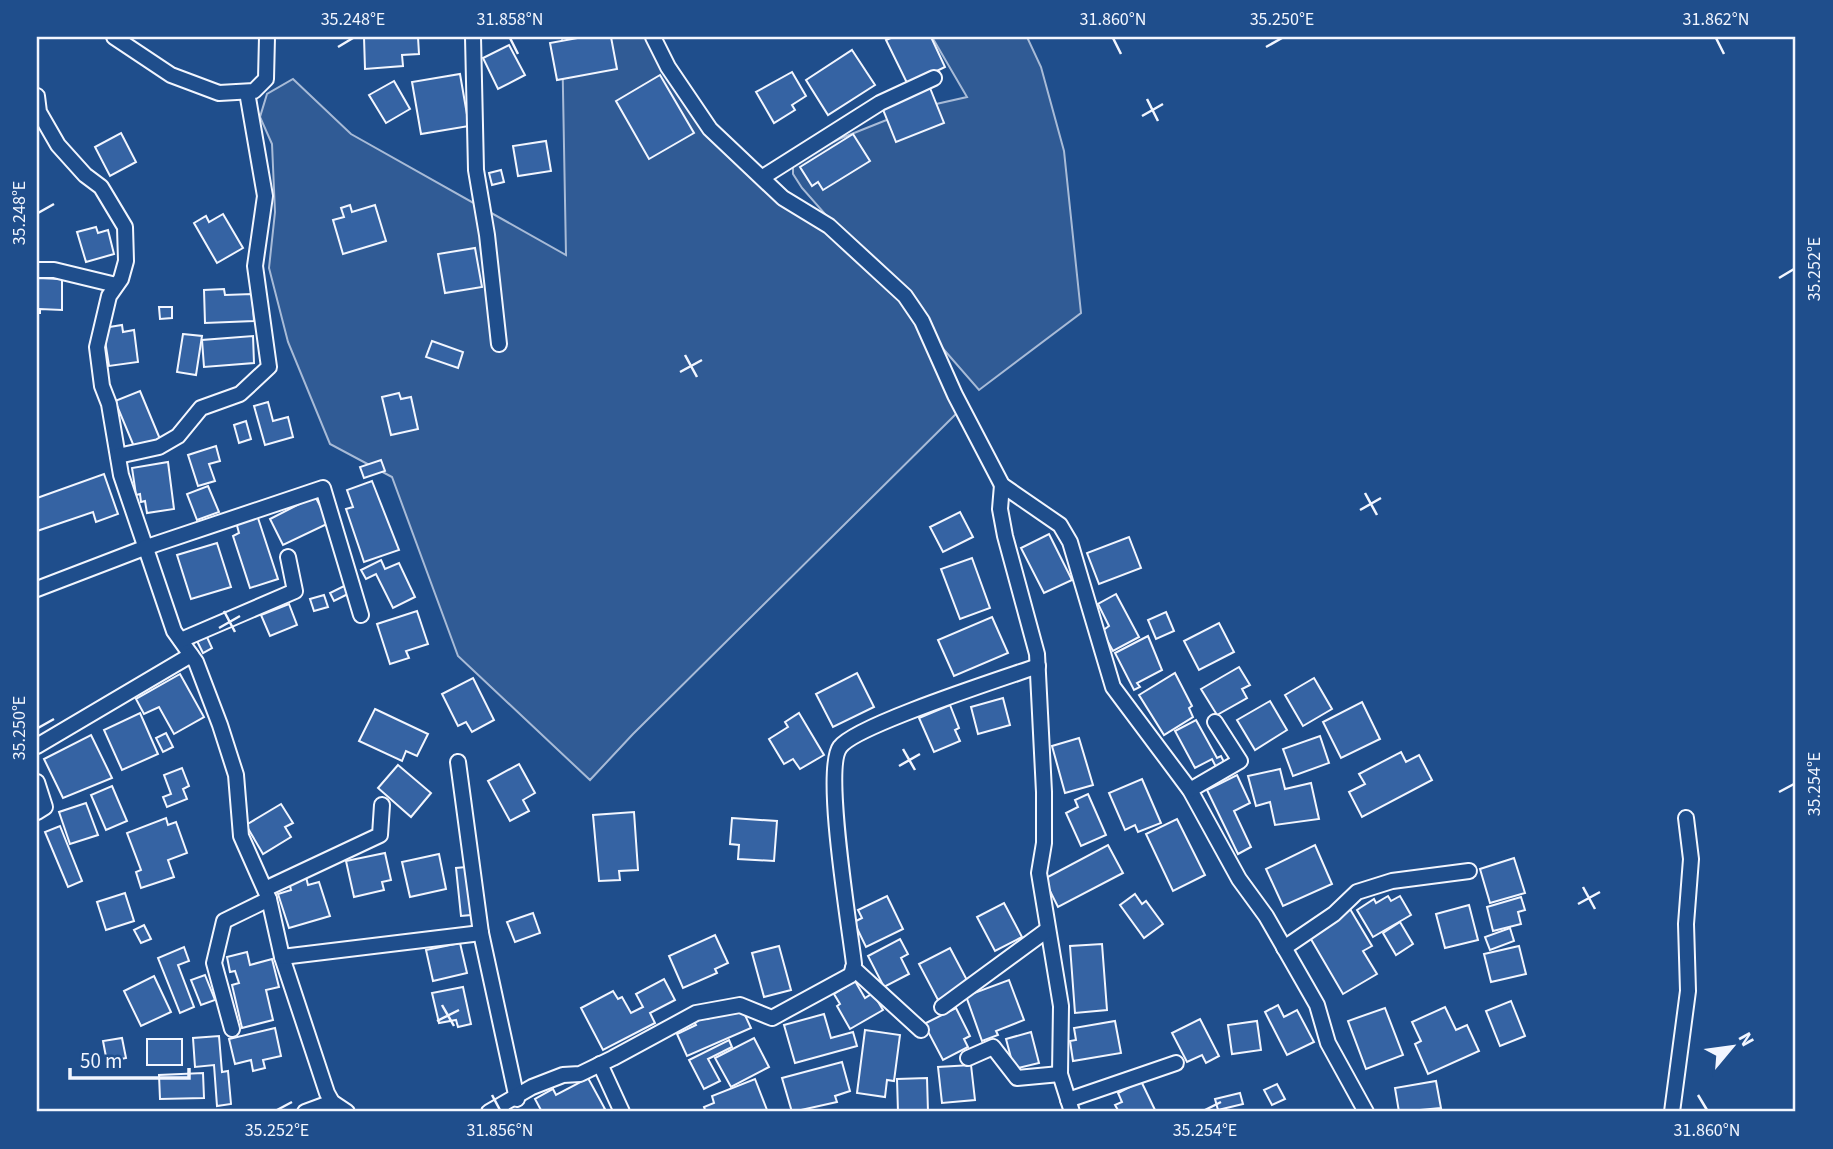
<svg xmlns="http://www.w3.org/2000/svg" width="1833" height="1149" font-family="'Source Sans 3',sans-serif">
	<rect width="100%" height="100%" fill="#1f4e8c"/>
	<!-- built -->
	<path fill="#305b95" stroke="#a8bbd7" stroke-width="2" d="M562,37H645L658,49L710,129L862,256L802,188L793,174V163L839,139L914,109L967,97L932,37H1027L1041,67L1064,151L1081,313L979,390L925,328L961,409L633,734L590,780L458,656L392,477L330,444L288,342L269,268L275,212L272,144L260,117L267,94L293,79L351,134L566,255Z"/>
	<!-- building -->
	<g fill="#3563a3" stroke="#f2f6ff" stroke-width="2">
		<path d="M364,37H418L419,54L402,55L403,66L365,69Z"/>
		<path d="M583,37H611L617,69L557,80L550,43Z"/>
		<path d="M893,37H931L945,67L908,85L886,40Z"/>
		<path d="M509,45L525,75L498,89L483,58Z"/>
		<path d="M852,50L875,85L828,115L806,80Z"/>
		<path d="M792,72L806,96L792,105L795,110L774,123L756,92Z"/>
		<path d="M460,74L469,126L421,134L412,82Z"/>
		<path d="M660,75L694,133L649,159L616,101Z"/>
		<path d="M394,81L410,109L386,123L369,95Z"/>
		<path d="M930,88L944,123L896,142L882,107Z"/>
		<path d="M121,133L136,162L110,176L95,147Z"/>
		<path d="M853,134L870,161L823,190L818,182L812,186L800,167Z"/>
		<path d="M546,141L551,171L518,176L513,146Z"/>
		<path d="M501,170L504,182L492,185L489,173Z"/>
		<path d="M350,205L352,212L375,205L386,241L343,254L333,220L344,217L341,208Z"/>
		<path d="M223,214L243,248L217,263L194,223L206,216L209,222Z"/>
		<path d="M96,227L98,233L108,230L114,254L86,262L77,232Z"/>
		<path d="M475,248L482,287L445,293L438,254Z"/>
		<path d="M37,278L62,279V310L40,309V313H37Z"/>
		<path d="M224,289L225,295L252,294L254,321L205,323L204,290Z"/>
		<path d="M159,307H172V318L160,319Z"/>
		<path d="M122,325L123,332L134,330L138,362L109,366L103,328Z"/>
		<path d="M183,334L202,336L196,375L177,372Z"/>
		<path d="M253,336L254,363L204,367L202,340Z"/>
		<path d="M432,341L463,352L458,368L426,357Z"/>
		<path d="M140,391L160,439L135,449L115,401Z"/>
		<path d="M399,393L401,399L411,397L418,429L391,435L382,397Z"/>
		<path d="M268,402L273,421L288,417L293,437L265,445L254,406Z"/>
		<path d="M246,421L251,439L239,443L234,425Z"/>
		<path d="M216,446L220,461L209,464L215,481L198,486L188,455Z"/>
		<path d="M381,460L385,471L364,478L360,467Z"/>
		<path d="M168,462L174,509L147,513L145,501L141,502L140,494L136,495L132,468Z"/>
		<path d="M104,474L118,514L96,522L93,512L37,531V498Z"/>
		<path d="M372,481L399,550L364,562L346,509L353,507L347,490Z"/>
		<path d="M208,486L219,512L197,520L187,494Z"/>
		<path d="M315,496L329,523L283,545L270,519Z"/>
		<path d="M960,512L973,537L943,552L930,527Z"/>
		<path d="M257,515L278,579L250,588L233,536L239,533L236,522Z"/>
		<path d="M1049,534L1072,580L1044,593L1021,548Z"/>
		<path d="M1129,537L1141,568L1099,584L1087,553Z"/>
		<path d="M217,543L231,587L191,599L177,555Z"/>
		<path d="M972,558L990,608L960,619L941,569Z"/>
		<path d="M381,560L385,569L399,563L415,597L393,608L376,574L366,579L361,570Z"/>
		<path d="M344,586L348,594L334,601L330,593Z"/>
		<path d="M1116,594L1139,637L1113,651L1102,631L1109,626L1098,604Z"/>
		<path d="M324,595L328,607L314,611L310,599Z"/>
		<path d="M289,604L297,625L270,636L261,615Z"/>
		<path d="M417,611L428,644L406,651L409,658L390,664L377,624Z"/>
		<path d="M1166,612L1174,631L1156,639L1148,620Z"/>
		<path d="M992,617L1008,653L954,676L938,640Z"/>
		<path d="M1219,623L1234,652L1199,670L1184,641Z"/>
		<path d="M206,635L212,648L203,653L196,639Z"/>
		<path d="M1148,636L1162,670L1137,683L1140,687L1134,690L1115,653Z"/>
		<path d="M1239,667L1250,685L1242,689L1247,698L1217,715L1201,689Z"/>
		<path d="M857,673L874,707L833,727L816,694Z"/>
		<path d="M1175,673L1192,706L1189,708L1193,717L1164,735L1139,695Z"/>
		<path d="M180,674L204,717L174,734L159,707L144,714L136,699Z"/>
		<path d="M473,678L494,720L472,732L466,722L458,726L442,694Z"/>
		<path d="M1314,678L1332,709L1303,726L1285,695Z"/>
		<path d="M1003,698L1010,725L978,734L971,707Z"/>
		<path d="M1270,701L1287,730L1255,750L1237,720Z"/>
		<path d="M1362,702L1380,739L1341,758L1323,722Z"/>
		<path d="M950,705L959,728L955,730L960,741L934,752L919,718Z"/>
		<path d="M375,709L428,734L417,756L406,751L402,761L359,741Z"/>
		<path d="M140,713L158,754L122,770L104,730Z"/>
		<path d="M799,713L824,755L800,769L793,759L784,764L769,739L788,727L785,722Z"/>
		<path d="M1196,720L1217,758L1221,756L1226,766L1218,771L1212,759L1195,768L1175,731Z"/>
		<path d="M166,733L173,747L163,752L156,738Z"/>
		<path d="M91,735L112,778L63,798L44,759Z"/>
		<path d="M1320,736L1329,763L1293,776L1283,749Z"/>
		<path d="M1079,738L1093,785L1065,793L1052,746Z"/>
		<path d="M1401,752L1406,762L1419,755L1432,780L1362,817L1349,792L1365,784L1359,774Z"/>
		<path d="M519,764L535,793L523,800L529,811L510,821L488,781Z"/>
		<path d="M398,765L431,793L411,817L378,788Z"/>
		<path d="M182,768L189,786L183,789L187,799L167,807L163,797L171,794L164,775Z"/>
		<path d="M1280,769L1285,789L1311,783L1319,819L1275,825L1270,802L1256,806L1248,776Z"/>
		<path d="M1237,775L1250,803L1234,811L1251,847L1238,854L1207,790Z"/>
		<path d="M1142,779L1161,823L1138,832L1135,825L1125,830L1109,793Z"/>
		<path d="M112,786L127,821L106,830L91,795Z"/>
		<path d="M1088,794L1106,835L1081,846L1066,813L1078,807L1075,800Z"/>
		<path d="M86,803L98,835L70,844L59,812Z"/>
		<path d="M281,804L293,823L285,827L291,837L263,854L246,825Z"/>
		<path d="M634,812L638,870L619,871L620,880L599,881L593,815Z"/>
		<path d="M166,818L168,825L176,822L187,853L168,860L174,877L141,888L136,872L141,870L127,833Z"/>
		<path d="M732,818L777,821L774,861L738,859L739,845L730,844Z"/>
		<path d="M1177,819L1205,875L1173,891L1146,834Z"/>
		<path d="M60,826L82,881L68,887L45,832Z"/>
		<path d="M1108,845L1123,873L1058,907L1044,879Z"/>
		<path d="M1315,845L1332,884L1283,906L1266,869Z"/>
		<path d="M385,853L391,880L382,882L384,890L354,897L346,861Z"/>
		<path d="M439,854L446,889L410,897L402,862Z"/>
		<path d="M1514,858L1525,893L1490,903L1480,869Z"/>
		<path d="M466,867L471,915L461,916L456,868Z"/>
		<path d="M306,877L308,885L319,882L330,916L289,928L278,894L291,890L289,882Z"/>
		<path d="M125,893L134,921L106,930L97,902Z"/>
		<path d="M1135,894L1142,904L1146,901L1163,924L1144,938L1120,905Z"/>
		<path d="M887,896L903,929L866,947L854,922L862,918L858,910Z"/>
		<path d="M1388,896L1391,901L1400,896L1411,915L1373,937L1357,910L1374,899L1376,903Z"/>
		<path d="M1521,897L1525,910L1518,912L1521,924L1493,931L1487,907Z"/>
		<path d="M1004,903L1022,937L995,951L977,917Z"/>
		<path d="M1469,905L1478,940L1445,948L1436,914Z"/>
		<path d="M1350,909L1372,946L1363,951L1377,974L1343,994L1308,934Z"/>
		<path d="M533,913L540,933L515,942L507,922Z"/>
		<path d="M1400,922L1413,944L1396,955L1383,933Z"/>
		<path d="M144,925L151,939L141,943L134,930Z"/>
		<path d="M1510,928L1514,941L1490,950L1485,937Z"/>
		<path d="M715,935L728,963L715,969L717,973L683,988L669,956Z"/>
		<path d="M900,939L908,954L901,958L909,974L884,987L868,956Z"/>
		<path d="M460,943L467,973L433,981L426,950Z"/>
		<path d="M1102,944L1107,1010L1075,1013L1070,946Z"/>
		<path d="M779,946L791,990L764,997L752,953Z"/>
		<path d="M1519,946L1526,974L1491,982L1484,954Z"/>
		<path d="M184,947L189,961L178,965L194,1007L180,1013L158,958Z"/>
		<path d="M950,948L969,984L938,1000L919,964Z"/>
		<path d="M247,952L250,965L272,959L279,987L266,990L273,1020L242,1028L232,985L239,983L235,971L230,972L227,957Z"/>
		<path d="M205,975L215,1000L201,1005L191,980Z"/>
		<path d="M154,976L171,1012L141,1026L124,991Z"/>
		<path d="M664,979L675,1000L650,1013L655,1023L603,1050L581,1008L613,991L618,999L622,997L631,1013L643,1007L636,994Z"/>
		<path d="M1009,980L1024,1020L996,1031L998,1035L982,1041L966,996Z"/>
		<path d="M855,981L865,998L873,993L883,1010L850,1029L837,1006L840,1004L834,994Z"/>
		<path d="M463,987L471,1024L458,1027L456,1020L439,1023L432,993Z"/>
		<path d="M1511,1001L1525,1036L1500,1046L1486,1011Z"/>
		<path d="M1278,1005L1284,1017L1297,1010L1314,1042L1287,1055L1265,1012Z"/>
		<path d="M1445,1007L1456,1030L1467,1025L1479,1051L1428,1074L1415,1044L1421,1041L1412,1022Z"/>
		<path d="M956,1008L970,1036L964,1039L968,1047L943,1060L924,1024Z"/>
		<path d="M1385,1008L1403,1055L1366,1069L1348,1021Z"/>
		<path d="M726,1010L744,1013L751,1028L687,1056L677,1034L696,1025L692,1018L705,1012L708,1019Z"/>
		<path d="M824,1014L831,1038L853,1032L857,1046L795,1063L784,1025Z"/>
		<path d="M1200,1019L1219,1056L1206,1063L1202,1055L1187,1062L1172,1033Z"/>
		<path d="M1115,1021L1121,1053L1073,1061L1070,1041L1076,1040L1074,1028Z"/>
		<path d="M1257,1021L1261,1050L1232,1054L1228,1025Z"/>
		<path d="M275,1028L281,1056L263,1060L265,1068L253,1071L251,1060L235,1064L229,1039Z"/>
		<path d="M865,1030L900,1035L894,1081L887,1080L885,1097L857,1093Z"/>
		<path d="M1031,1032L1039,1063L1014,1069L1006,1039Z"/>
		<path d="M219,1036L222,1072L228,1071L231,1104L217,1106L214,1065L195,1067L193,1038Z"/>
		<path d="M122,1038L126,1058L107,1062L103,1041Z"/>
		<path d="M754,1038L769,1067L731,1087L715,1058Z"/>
		<rect x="147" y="1039" width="35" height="26"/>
		<path d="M729,1040L732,1047L708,1059L720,1081L704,1089L689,1060Z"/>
		<path d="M842,1062L850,1091L835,1096L837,1102L792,1112L782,1078Z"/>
		<path d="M971,1065L975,1100L942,1103L938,1067Z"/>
		<path d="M203,1073L204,1098L160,1099L159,1075Z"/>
		<path d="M588,1078L605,1109L599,1112H542L535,1099L553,1089L556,1095Z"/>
		<path d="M927,1078L928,1112H898L897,1079Z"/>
		<path d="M755,1079L767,1110L706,1112L704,1107L714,1103L712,1096Z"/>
		<path d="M1141,1081L1156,1112H1119L1115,1105L1122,1102L1118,1093Z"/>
		<path d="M1436,1081L1441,1108L1399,1112L1395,1088Z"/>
		<path d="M1277,1084L1285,1099L1272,1105L1264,1090Z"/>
		<path d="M1240,1093L1243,1104L1218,1110L1215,1099Z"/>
	</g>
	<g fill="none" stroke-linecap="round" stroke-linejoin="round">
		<defs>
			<g id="minor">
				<path d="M114,37L171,75L219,93L254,91L266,79L267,37"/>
				<path d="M473,37L476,170L487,235L499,344"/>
				<path d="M653,37L668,67L710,129L783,198L829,226L905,296L922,321L955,395L1002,485L1060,525L1070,542L1113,687L1190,790L1239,879L1266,916L1317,1005L1328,1043L1366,1112"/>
				<path d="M37,96L39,112L58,145L85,175L101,187L125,227L126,261L121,279L109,296L97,347L102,386L109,404L121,475L174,631L196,662L220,725L236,775L241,836L269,899L282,957L327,1093L332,1102L347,1112"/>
				<path d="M763,177L880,103L934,78"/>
				<path d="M37,270H54L116,285"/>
				<path d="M118,456L159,447L178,436L201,408L240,394L269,367L255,266L265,196L247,92"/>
				<path d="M1002,485L1000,509L1005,536L1037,654L1044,792V843L1039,873L1061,1006L1060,1074L1072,1112"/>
				<path d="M37,589L144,548L323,488L361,615"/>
				<path d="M181,640L295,591L288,557"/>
				<path d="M37,746L191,655"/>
				<path d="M458,762L481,933L517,1099"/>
				<path d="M37,782L45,807L37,812"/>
				<path d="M1190,790L1240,761L1215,722"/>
				<path d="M265,889L380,835L382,805"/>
				<path d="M1284,948L1334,914L1357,892L1392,881L1469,871"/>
				<path d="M282,957L481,933"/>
				<path d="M853,968L921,1030"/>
				<path d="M942,1007L1047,930"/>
				<path d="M232,1029L214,963L224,921L269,899"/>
				<path d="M968,1058L993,1047L1017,1078L1060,1074"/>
				<path d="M600,1064L622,1112"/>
				<path d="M1068,1100L1176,1063"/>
				<path d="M305,1112L332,1102"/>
				<path d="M489,1112L532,1087L563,1075L580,1074L613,1058L696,1013L740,1005L772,1018L851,975L854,964C850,929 823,769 840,747C856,725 1004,678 1038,666"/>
				<path d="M1672,1112L1688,991L1686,924L1691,859L1686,818"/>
			</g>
		</defs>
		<!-- minor casing -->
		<use href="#minor" stroke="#f2f6ff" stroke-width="18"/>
		<!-- minor -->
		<use href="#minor" stroke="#1f4e8c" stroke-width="14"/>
	</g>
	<!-- ticks -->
	<path fill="none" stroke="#f2f6ff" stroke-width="2.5" d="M510,38L518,54M1113,38L1121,54M1716,38L1724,54M338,47L353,38M1266,47L1282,38M1147,99L1158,121M1142,116L1163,104M38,213L54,204M1779,278L1794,269M685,355L697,377M680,372L702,360M1365,493L1377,515M1360,510L1381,498M224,611L235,632M219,628L240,616M38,728L54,719M903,749L915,770M899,766L920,754M1779,792L1794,784M1583,887L1595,909M1578,904L1600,892M442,1005L454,1026M437,1021L459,1010M492,1095L500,1110M1698,1095L1707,1110M277,1110L292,1102M1205,1110L1221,1102"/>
	<!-- border -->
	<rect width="1833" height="1149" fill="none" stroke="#1f4e8c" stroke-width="77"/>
	<!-- north arrow -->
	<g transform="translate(1732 1047) rotate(61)" stroke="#1f4e8c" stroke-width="5" paint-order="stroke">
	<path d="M0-5L12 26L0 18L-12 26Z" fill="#f2f6ff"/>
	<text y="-10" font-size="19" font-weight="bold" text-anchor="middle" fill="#f2f6ff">N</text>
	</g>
	<!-- scale -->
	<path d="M70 1068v10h119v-10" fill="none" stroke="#f2f6ff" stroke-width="3.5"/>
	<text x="80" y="1068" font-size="21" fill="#f2f6ff" stroke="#1f4e8c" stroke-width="5" paint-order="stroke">50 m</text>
	<rect x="38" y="38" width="1756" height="1072" fill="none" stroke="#f2f6ff" stroke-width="2.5"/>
	<g font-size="18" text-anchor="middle" fill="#f2f6ff">
		<text x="353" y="25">35.248°E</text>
		<text x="510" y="25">31.858°N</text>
		<text x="1113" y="25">31.860°N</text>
		<text x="1282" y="25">35.250°E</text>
		<text x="1716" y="25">31.862°N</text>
		<text transform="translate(19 213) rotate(-90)" y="6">35.248°E</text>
		<text transform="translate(1814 269) rotate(-90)" y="6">35.252°E</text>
		<text transform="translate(19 728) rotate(-90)" y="6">35.250°E</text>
		<text transform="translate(1814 784) rotate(-90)" y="6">35.254°E</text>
		<text x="277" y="1136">35.252°E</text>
		<text x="500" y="1136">31.856°N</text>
		<text x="1205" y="1136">35.254°E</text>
		<text x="1707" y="1136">31.860°N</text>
	</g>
</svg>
